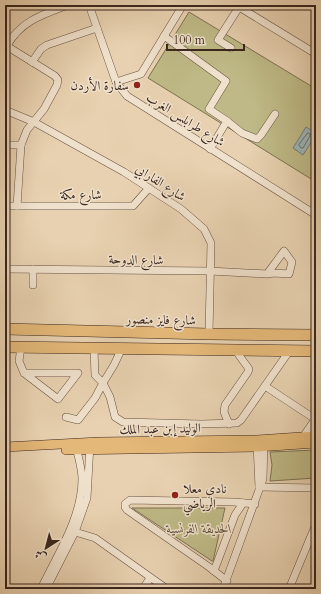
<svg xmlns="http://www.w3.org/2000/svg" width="321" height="594" font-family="Cardo,Amiri,serif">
	<rect width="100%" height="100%" fill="#e8d1b0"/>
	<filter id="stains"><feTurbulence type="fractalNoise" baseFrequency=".005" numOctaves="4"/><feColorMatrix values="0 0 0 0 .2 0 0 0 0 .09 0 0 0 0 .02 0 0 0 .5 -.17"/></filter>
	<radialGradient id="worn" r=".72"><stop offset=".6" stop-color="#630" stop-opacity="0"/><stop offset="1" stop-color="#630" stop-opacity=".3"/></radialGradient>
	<!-- green -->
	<g fill="#beb986" stroke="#7c7052">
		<path d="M189,12L316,89V182L148,78Z"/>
		<path d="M316,450V478L270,481L272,465L270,452Z"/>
		<path d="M132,508H225L213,561H212Z"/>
	</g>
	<!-- water -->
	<path fill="#9bb4b6" stroke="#747b79" d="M306,127L316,133V135L303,155L293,148Z"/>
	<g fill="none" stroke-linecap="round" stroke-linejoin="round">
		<!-- shore -->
		<path stroke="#6a6d6a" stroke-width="1" d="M308,133L310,134V136L303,148H301L299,145Z"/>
		<defs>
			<g id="minor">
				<path d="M89,5L116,82L127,96L316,215"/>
				<path d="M236,5L316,54"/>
				<path d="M164,36L226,81L209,109L227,121L210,149"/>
				<path d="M5,45L55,76L58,80L57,85L44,109L27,130L21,145L17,206"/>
				<path d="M7,46C20,21 44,14 68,5"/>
				<path d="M231,48L218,40L239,7"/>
				<path d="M32,62L41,49L47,45L97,28"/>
				<path d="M116,82L141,74L183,5"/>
				<path d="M5,110L34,122L124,172L181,209L204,229L211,243L209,334"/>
				<path d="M227,121L242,133L257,139L261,135L275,114"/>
				<path d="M5,145H21"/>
				<path d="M5,206H133L149,188"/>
				<path d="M5,269L210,271L267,274L274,273L289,274L292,262L284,251L267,274"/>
				<path d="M33,285V269"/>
				<path d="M21,347L19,361L24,373L58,399L78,373H24"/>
				<path d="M122,348L114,365L103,383L110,397L115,417L123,422L201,424L237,423L241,420L290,350"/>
				<path d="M265,386L315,419"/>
				<path d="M66,417L78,420L95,398L103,383L95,375L94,349"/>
				<path d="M229,424L224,412L225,405L248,372L249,369L236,351"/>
				<path d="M303,437L316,418"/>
				<path d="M257,444L259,487"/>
				<path d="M259,487L316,488"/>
				<path d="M71,529L75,532L95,538L167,589"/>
				<path d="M214,571L235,515L243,503"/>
				<path d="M227,581L209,567L127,510L125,507V504L130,500L234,502L255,504"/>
				<path d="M41,589C57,555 82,518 82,479C82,468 78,457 76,446"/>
				<path d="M46,589L75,532L87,498L90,444"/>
				<path d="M143,589L150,578"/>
				<path d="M223,589L263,479L264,442"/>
				<path d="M289,589L316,524"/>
			</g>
			<g id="major">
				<path d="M5,447L99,442L257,440L316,436"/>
				<path d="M66,450L257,447L316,443"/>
			</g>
			<g id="highway">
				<path d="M5,329L209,334L316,335"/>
				<path d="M5,347L316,351"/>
			</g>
		</defs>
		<!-- minor casing -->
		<use href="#minor" stroke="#665142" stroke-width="8"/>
		<!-- major casing -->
		<use href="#major" stroke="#3a261d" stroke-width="10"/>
		<!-- highway casing -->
		<use href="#highway" stroke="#3a261d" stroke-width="12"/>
		<!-- minor -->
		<use href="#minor" stroke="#f0e1cc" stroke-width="7"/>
		<!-- major -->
		<use href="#major" stroke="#e4b878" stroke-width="9"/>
		<!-- highway -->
		<use href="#highway" stroke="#e4b878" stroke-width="11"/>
	</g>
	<!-- markers -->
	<g fill="#8f2418" stroke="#f0e1cc" stroke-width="1.5">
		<circle cx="137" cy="85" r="4"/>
		<circle cx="175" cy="495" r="4"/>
	</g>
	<g text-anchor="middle" stroke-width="3" stroke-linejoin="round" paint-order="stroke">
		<!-- poi labels -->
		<g font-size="13" fill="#3a261d" stroke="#f0e1cc" text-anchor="end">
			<text x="129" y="90">سفارة الأردن</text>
			<text x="183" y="493" text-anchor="start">نادي معلا<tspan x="183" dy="15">الرياضي</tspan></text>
		</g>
		<!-- street labels -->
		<g font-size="13" fill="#3a261d" stroke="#f0e1cc">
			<text transform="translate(186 119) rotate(32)" y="5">شارع طرابلس الغرب</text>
			<text transform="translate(161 182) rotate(33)" y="5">شارع الفارابي</text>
			<text x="81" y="199">شارع مكة</text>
			<text transform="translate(136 259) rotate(1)" y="5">شارع الدوحة</text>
			<text transform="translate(161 319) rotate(1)" y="5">شارع فايز منصور</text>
			<text transform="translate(160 428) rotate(-1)" y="5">الوليد إبن عبد الملك</text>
		</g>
		<!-- park labels -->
		<g font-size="13" font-style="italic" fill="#5b4b37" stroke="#f0e1cc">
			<text x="199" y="533">الحديقة الفرنسية</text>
		</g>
	</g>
	<!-- margin -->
	<rect width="321" height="594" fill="none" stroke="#e8d1b0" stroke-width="20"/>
	<rect x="6" y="6" width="309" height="582" fill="none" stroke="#3a261d" stroke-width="2"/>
	<rect x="10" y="10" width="301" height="574" fill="none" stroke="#3a261d"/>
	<!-- north arrow -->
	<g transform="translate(46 548) rotate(216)" stroke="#f0e1cc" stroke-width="3" paint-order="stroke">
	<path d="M0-3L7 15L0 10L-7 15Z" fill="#3a261d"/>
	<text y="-6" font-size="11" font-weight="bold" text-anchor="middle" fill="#3a261d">ش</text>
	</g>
	<!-- scale -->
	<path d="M167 44v6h77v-6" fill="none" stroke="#3a261d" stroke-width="2"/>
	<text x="173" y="44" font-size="12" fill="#3a261d" stroke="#f0e1cc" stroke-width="3" paint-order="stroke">100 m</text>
	<rect width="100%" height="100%" filter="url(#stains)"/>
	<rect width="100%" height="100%" fill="url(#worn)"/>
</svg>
